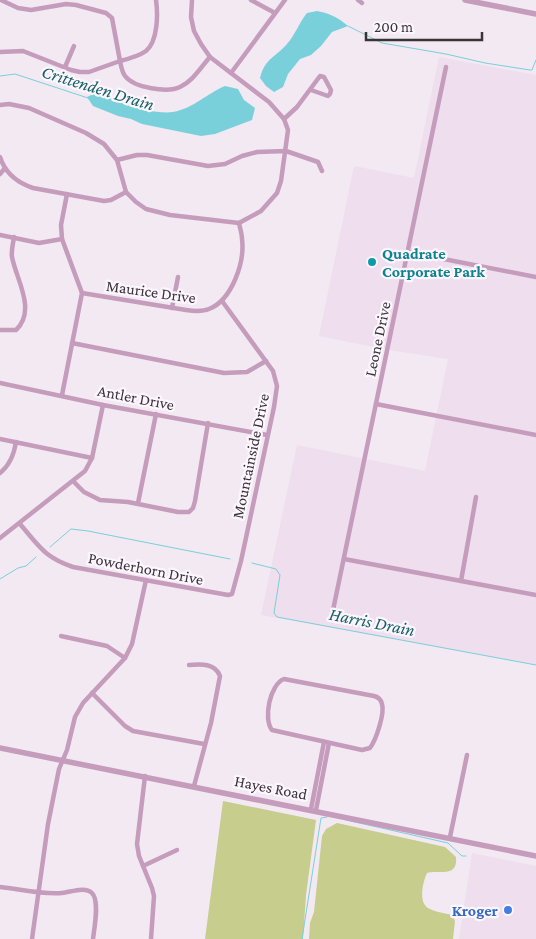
<svg xmlns="http://www.w3.org/2000/svg" width="536" height="939" font-family="'Crimson Pro',serif">
	<rect width="100%" height="100%" fill="#f2e9f2"/>
	<!-- built -->
	<g fill="#eedeee">
		<path d="M439,57L536,75V665L261,615L297,445L425,471L448,359L395,351L319,336L354,166L414,178Z"/>
		<path d="M472,853L536,866V939H459Z"/>
	</g>
	<!-- green -->
	<g fill="#c6cd8d">
		<path d="M223,801L316,820L306,895L303,939H205Z"/>
		<path d="M337,823L445,847L456,857C458,879 438,869 427,873C423,881 418,902 428,908C434,912 445,913 452,915L455,921L453,939H309L310,923L314,912L322,836L326,829Z"/>
	</g>
	<!-- water -->
	<g fill="#79d0db">
		<path d="M317,11C329,13 339,18 348,26L332,32L321,46L311,55L300,59L288,74L283,87L274,92L266,86L260,78C265,58 276,57 287,44C295,35 299,23 307,13Z"/>
		<path d="M225,86L238,89L244,100L255,108L252,120L215,134L201,136L142,124L131,119L118,116L93,106L87,97C90,96 94,93 97,93C108,92 117,101 126,105C136,109 162,114 173,112C194,108 206,94 225,86Z"/>
	</g>
	<g fill="none" stroke-linecap="round" stroke-linejoin="round">
		<!-- stream -->
		<g stroke="#79d0db" stroke-width="1">
			<path d="M348,26L382,43L446,54L485,63L530,70H532L536,60"/>
			<path d="M0,76L15,74L88,98"/>
			<path d="M50,547L71,529L88,531L230,559"/>
			<path d="M252,563L276,569L280,575L274,613L277,617L536,665"/>
			<path d="M0,579L18,568L26,566L36,557"/>
			<path d="M346,820L448,843L462,856H466"/>
			<path d="M302,939L321,818L327,817"/>
		</g>
		<!-- minor -->
		<g stroke="#c59cbc" stroke-width="4.5">
			<path d="M156,0C158,14 158,41 146,51C139,56 128,59 120,61C121,66 122,72 125,76C134,88 168,93 180,87C193,81 201,67 210,57"/>
			<path d="M251,0L275,13"/>
			<path d="M358,0L362,3"/>
			<path d="M0,52L23,51L71,70L80,72H89L120,61L112,18L106,13L76,5L66,4L31,10L18,8L1,0"/>
			<path d="M65,67L74,46"/>
			<path d="M231,73L285,0"/>
			<path d="M0,105L9,104L29,108L86,133L104,144L117,160L126,192L136,202L146,209L170,215L239,223L261,211L277,193L281,181L288,130L284,119L269,102L210,57L201,44L194,31L191,17L192,0"/>
			<path d="M284,119L297,107L320,76L324,77L331,90L330,94L328,96L311,90"/>
			<path d="M0,157C5,173 18,183 33,188L104,201L111,200L126,192"/>
			<path d="M117,160L137,155H147L208,166L225,164L242,156L257,152L286,151L318,162L322,171"/>
			<path d="M0,174L5,168"/>
			<path d="M0,235L39,243L62,239"/>
			<path d="M408,252L536,277"/>
			<path d="M82,293L186,310C193,311 202,312 209,309C232,300 245,262 242,239C242,234 240,228 239,223"/>
			<path d="M172,308L178,277"/>
			<path d="M0,330H16C37,310 16,279 12,257C11,251 13,244 14,237"/>
			<path d="M72,343L224,373L247,372L266,361"/>
			<path d="M0,383L103,405L267,435"/>
			<path d="M62,395L82,293L62,239L61,225L67,194"/>
			<path d="M376,404L536,435"/>
			<path d="M0,439L92,458"/>
			<path d="M0,473C10,465 14,455 16,442"/>
			<path d="M73,481L84,492L100,500L128,502L178,512H189L193,508L195,501L208,423"/>
			<path d="M138,503L156,414"/>
			<path d="M20,524C39,546 44,557 73,567L228,595L232,594L241,561L274,407L277,386L273,371L222,301"/>
			<path d="M0,538L85,471L92,458L103,405"/>
			<path d="M344,559L536,595"/>
			<path d="M461,581L476,497"/>
			<path d="M332,615L446,67"/>
			<path d="M61,636L107,646L125,658"/>
			<path d="M189,665C201,664 215,663 220,676L211,723L194,786"/>
			<path d="M284,679L374,696C378,697 381,699 382,704C385,713 376,740 370,748L362,750L272,730C263,719 270,684 284,679Z"/>
			<path d="M92,693L125,726L133,731L204,744"/>
			<path d="M145,776L137,844L139,856L152,888L154,896L151,939"/>
			<path d="M311,809L324,742"/>
			<path d="M316,810L329,743"/>
			<path d="M450,837L467,755"/>
			<path d="M143,866L177,850"/>
			<path d="M0,887C20,889 42,895 62,893C71,892 85,886 92,893C100,901 94,929 93,939"/>
			<path d="M32,939L48,824L59,769L67,750L75,717L83,703L125,658L132,644L146,580"/>
		</g>
		<!-- tertiary -->
		<g stroke="#c59cbc" stroke-width="5.5">
			<path d="M465,0L536,14"/>
			<path d="M0,748L536,856"/>
		</g>
	</g>
	<!-- markers -->
	<circle fill="#0f9aa8" stroke="#fef6fe" stroke-width="2" cx="372" cy="262" r="5"/>
	<circle fill="#3f7fe0" stroke="#fef6fe" stroke-width="2" cx="508" cy="910" r="5"/>
	<g text-anchor="middle" stroke-width="4.5" stroke-linejoin="round" paint-order="stroke">
		<!-- culture labels -->
		<g font-size="16" font-weight="bold" fill="#0d838f" stroke="#fef6fe" text-anchor="start">
			<text x="382" y="259">Quadrate<tspan x="382" dy="18">Corporate Park</tspan></text>
		</g>
		<!-- street labels -->
		<g font-size="16" fill="#373437" stroke="#fef6fe">
			<text transform="translate(151 291) rotate(8)" y="6">Maurice Drive</text>
			<text transform="translate(377 339) rotate(-78)" y="6">Leone Drive</text>
			<text transform="translate(136 397) rotate(11)" y="6">Antler Drive</text>
			<text transform="translate(250 456) rotate(-78)" y="6">Mountainside Drive</text>
			<text transform="translate(146 568) rotate(11)" y="6">Powderhorn Drive</text>
			<text transform="translate(271 787) rotate(11)" y="6">Hayes Road</text>
		</g>
		<!-- shop labels -->
		<g font-size="16" font-weight="bold" fill="#366cbe" stroke="#fef6fe" text-anchor="end">
			<text x="498" y="916">Kroger</text>
		</g>
		<!-- water labels -->
		<g font-size="18" font-style="italic" fill="#176068" stroke="#fef6fe">
			<text transform="translate(98 88) rotate(17)" y="6">Crittenden Drain</text>
			<text transform="translate(372 622) rotate(11)" y="6">Harris Drain</text>
		</g>
	</g>
	<!-- scale -->
	<path d="M366 32v8h116v-8" fill="none" stroke="#373437" stroke-width="2.5"/>
	<text x="374" y="32" font-size="15" fill="#373437" stroke="#fef6fe" stroke-width="4" paint-order="stroke">200 m</text>
</svg>
